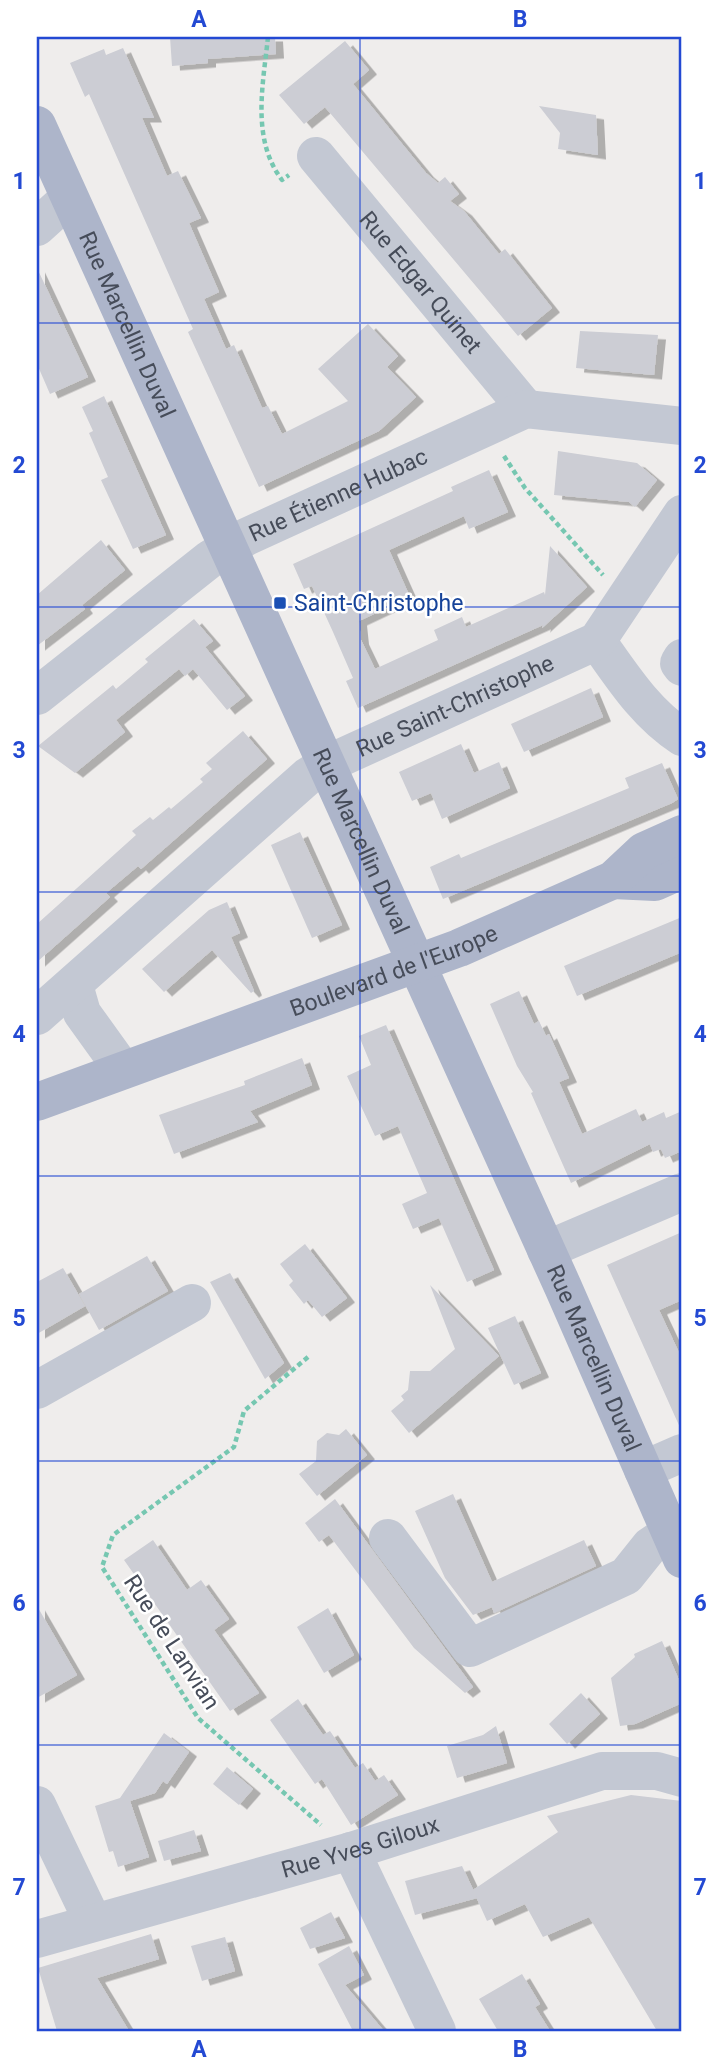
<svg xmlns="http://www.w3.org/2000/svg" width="719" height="2068" font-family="Roboto,sans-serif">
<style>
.building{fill:#cccdd4;filter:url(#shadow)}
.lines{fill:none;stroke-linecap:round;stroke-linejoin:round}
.path{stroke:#76c7b1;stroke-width:4.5;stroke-dasharray:5 3.5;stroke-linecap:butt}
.minor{stroke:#c3c8d3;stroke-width:38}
.major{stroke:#adb5ca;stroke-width:38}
.grid{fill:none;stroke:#2349d3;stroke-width:2;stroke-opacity:0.55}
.transit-dot{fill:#1a4fb4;stroke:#fff;stroke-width:2.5}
.labels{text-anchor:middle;stroke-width:5;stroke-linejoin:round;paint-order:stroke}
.street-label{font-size:23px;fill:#464c59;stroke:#fff}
.transit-label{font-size:23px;fill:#164399;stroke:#fff;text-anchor:start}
.neatline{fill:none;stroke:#2349d3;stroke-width:2.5}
.grid-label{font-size:23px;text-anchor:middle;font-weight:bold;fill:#2349d3}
</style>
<defs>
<filter id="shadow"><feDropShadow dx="8" dy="4.5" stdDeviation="0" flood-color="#0004"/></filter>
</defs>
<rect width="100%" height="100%" fill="#efedec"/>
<g class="building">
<polygon points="170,37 275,37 276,54 208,59 208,63 172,66"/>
<polygon points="345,41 369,70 353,84 426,173 438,183 445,177 459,194 450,201 464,211 499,254 505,249 552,308 518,336 325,107 304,124 279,95"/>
<polygon points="123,48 154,118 142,118 167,176 178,171 201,218 189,223 219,292 204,299 226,349 234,345 262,408 268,406 282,434 348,401 318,369 368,324 398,356 387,367 416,397 379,431 259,487 188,332 193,329 89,94 85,97 70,63 104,49 106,55"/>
<polygon points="539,106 596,115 598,155 558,149 560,133"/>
<polygon points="37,268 88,377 50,394 37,364"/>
<polygon points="580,331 658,335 654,375 576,368"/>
<polygon points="104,396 166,535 133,549 101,480 108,477 89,433 93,431 82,407"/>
<polygon points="558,451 637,463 657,480 635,507 629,502 554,495"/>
<polygon points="489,470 508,512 469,529 464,516 389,550 410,597 359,621 361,640 375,669 438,640 434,630 462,617 466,627 544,592 545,595 550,546 587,587 542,628 543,625 358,708 346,681 353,678 333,632 312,586 304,589 293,564 453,491 451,487"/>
<polygon points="101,540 125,570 82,605 85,609 37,646 37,595"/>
<polygon points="194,619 213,641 205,647 245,696 227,710 193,669 185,676 179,669 116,720 125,732 75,773 38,746 113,685 116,689 148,662 145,659"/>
<polygon points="591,688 603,717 524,752 511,724"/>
<polygon points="243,731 267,759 141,869 138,866 106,893 110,897 37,962 37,924 136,835 132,831 150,817 153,820 169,807 171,809 203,782 200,779 212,769 206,763"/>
<polygon points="461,744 474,773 499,762 510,788 442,819 431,793 412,801 399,772"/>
<polygon points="662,763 678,799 672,803 443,899 430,867 459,854 461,858 629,788 625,778"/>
<polygon points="300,832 342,925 312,938 271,845"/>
<polygon points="227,902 240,933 231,937 254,991 251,993 212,950 164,992 142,969 209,910"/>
<polygon points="682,917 682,952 577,996 564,966"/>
<polygon points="519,991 534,1024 539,1021 546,1036 549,1034 569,1078 559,1082 582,1134 636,1109 642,1122 664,1112 666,1118 682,1111 682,1151 665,1158 661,1149 653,1152 650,1144 571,1183 531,1093 533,1092 517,1066 490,1004"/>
<polygon points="386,1025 494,1270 467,1282 439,1218 413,1229 402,1204 427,1193 398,1126 375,1136 347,1076 371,1065 359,1036"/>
<polygon points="302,1058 312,1085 250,1111 258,1122 174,1154 159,1115 245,1085 244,1081"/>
<polygon points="682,1232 682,1300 659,1310 682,1359 682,1432 607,1265"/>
<polygon points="305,1244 347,1298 322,1317 308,1300 304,1304 289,1285 293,1281 280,1264"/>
<polygon points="147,1256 168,1291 99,1330 79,1294"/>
<polygon points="63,1268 85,1306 37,1334 37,1282"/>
<polygon points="230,1273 284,1363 265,1379 210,1282"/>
<polygon points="430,1285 499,1356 409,1433 391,1411 404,1400 401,1396 408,1390 410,1371 430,1371 455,1349"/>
<polygon points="515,1316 541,1373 514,1385 488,1328"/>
<polygon points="346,1429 367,1455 317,1496 299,1474 316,1461 317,1441 327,1433 339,1435"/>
<polygon points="453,1494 492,1582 584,1540 596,1566 494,1613 492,1607 473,1615 445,1578 415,1511"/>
<polygon points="335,1499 473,1687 465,1693 414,1648 329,1535 319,1542 305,1523"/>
<polygon points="153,1540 187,1590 201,1580 229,1619 214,1630 259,1693 230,1711 124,1560"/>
<polygon points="37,1606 77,1675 37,1698"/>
<polygon points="328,1608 354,1655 324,1673 297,1627"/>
<polygon points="662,1641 682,1687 682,1703 635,1724 620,1726 611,1678 635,1657 634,1654"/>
<polygon points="581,1693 600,1714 567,1744 549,1724"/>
<polygon points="298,1699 323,1735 330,1731 355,1768 363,1763 375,1781 384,1775 398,1795 351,1825 322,1779 315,1784 270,1720"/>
<polygon points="496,1726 507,1763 457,1778 447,1746 483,1735"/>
<polygon points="164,1733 189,1752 167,1784 163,1781 155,1793 130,1801 149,1857 118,1867 113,1851 109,1852 95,1806 120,1798"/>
<polygon points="227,1767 253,1789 239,1805 213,1784"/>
<polygon points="631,1795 682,1801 682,2031 657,2031 589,1917 543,1937 525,1904 487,1921 473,1890 558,1832 547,1816"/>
<polygon points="194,1830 201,1851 164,1861 158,1841"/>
<polygon points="462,1866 477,1898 415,1915 405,1881"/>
<polygon points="331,1912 345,1938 310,1949 300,1928"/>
<polygon points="151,1934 159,1959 97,1978 129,2031 57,2031 38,1968"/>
<polygon points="225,1937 235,1971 202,1981 191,1946"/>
<polygon points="349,1946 364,1975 345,1985 384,2031 353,2031 318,1964"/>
<polygon points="522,1974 540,2004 535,2007 550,2031 498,2031 479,1999"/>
</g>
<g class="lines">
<g class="path">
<path d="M268,37C263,85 251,139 282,180L289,175"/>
<polyline points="504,456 525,488 603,575"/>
<polyline points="308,1357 244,1411 234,1447 113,1535 102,1567 198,1718 321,1825"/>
</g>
<g class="minor">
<path id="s1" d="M316,156L526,409"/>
<polyline points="37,227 69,198"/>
<path d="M597,641C622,676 645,713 682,737"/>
<polyline points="682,658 679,663 682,667"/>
<path id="s2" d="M37,696L210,559L246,537L526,409L682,426"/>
<polyline points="74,985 82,1013 123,1070"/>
<path id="s3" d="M37,1016L308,776L327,764L597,641L682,514"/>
<polyline points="546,1250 682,1192"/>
<polyline points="37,1390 192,1303"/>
<polyline points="643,1470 682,1453"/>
<polyline points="388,1538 470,1648 626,1576 650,1546 671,1532"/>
<polyline points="37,1805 93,1922"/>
<polyline points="351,1851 437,2031"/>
<path id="s4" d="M37,1939L351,1851L602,1771H657L682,1778"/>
</g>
<g class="major">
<path id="s5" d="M37,125L563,1287L682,1559"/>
<polyline points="613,880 655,882 682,870"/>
<path id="s6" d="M37,1102L459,948L613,880L644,851L682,834"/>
</g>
</g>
<path class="grid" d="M360,37V2031M37,323H682M37,607H682M37,892H682M37,1176H682M37,1461H682M37,1745H682"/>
<rect class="transit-dot" x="273" y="596" width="14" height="14" rx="3.5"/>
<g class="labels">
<g class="street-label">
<text dy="8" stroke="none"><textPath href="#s1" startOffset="164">Rue Edgar Quinet</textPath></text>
<text dy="8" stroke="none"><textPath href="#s5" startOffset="219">Rue Marcellin Duval</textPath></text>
<text dy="8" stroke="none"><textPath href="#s2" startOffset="364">Rue Étienne Hubac</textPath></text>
<text dy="8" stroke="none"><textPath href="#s3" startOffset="525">Rue Saint-Christophe</textPath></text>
<text dy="8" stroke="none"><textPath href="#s5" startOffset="786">Rue Marcellin Duval</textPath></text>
<text dy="8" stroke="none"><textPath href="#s6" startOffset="380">Boulevard de l'Europe</textPath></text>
<text dy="8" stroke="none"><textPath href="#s5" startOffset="1353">Rue Marcellin Duval</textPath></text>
<text transform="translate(172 1642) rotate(57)" y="8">Rue de Lanvian</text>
<text dy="8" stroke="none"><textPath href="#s4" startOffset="336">Rue Yves Giloux</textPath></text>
</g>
<g class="transit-label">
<text x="294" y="611">Saint-Christophe</text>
</g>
</g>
<rect width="719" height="2068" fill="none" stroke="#ffffff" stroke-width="77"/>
<rect x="38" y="38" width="642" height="1992" class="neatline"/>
<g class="grid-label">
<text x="199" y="27">A</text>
<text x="520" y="27">B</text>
<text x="19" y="189">1</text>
<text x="700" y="189">1</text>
<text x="19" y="473">2</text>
<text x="700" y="473">2</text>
<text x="19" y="758">3</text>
<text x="700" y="758">3</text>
<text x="19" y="1042">4</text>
<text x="700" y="1042">4</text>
<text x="19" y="1326">5</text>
<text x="700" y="1326">5</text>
<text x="19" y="1611">6</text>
<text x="700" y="1611">6</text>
<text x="19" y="1895">7</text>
<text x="700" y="1895">7</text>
<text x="199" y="2057">A</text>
<text x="520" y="2057">B</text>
</g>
</svg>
